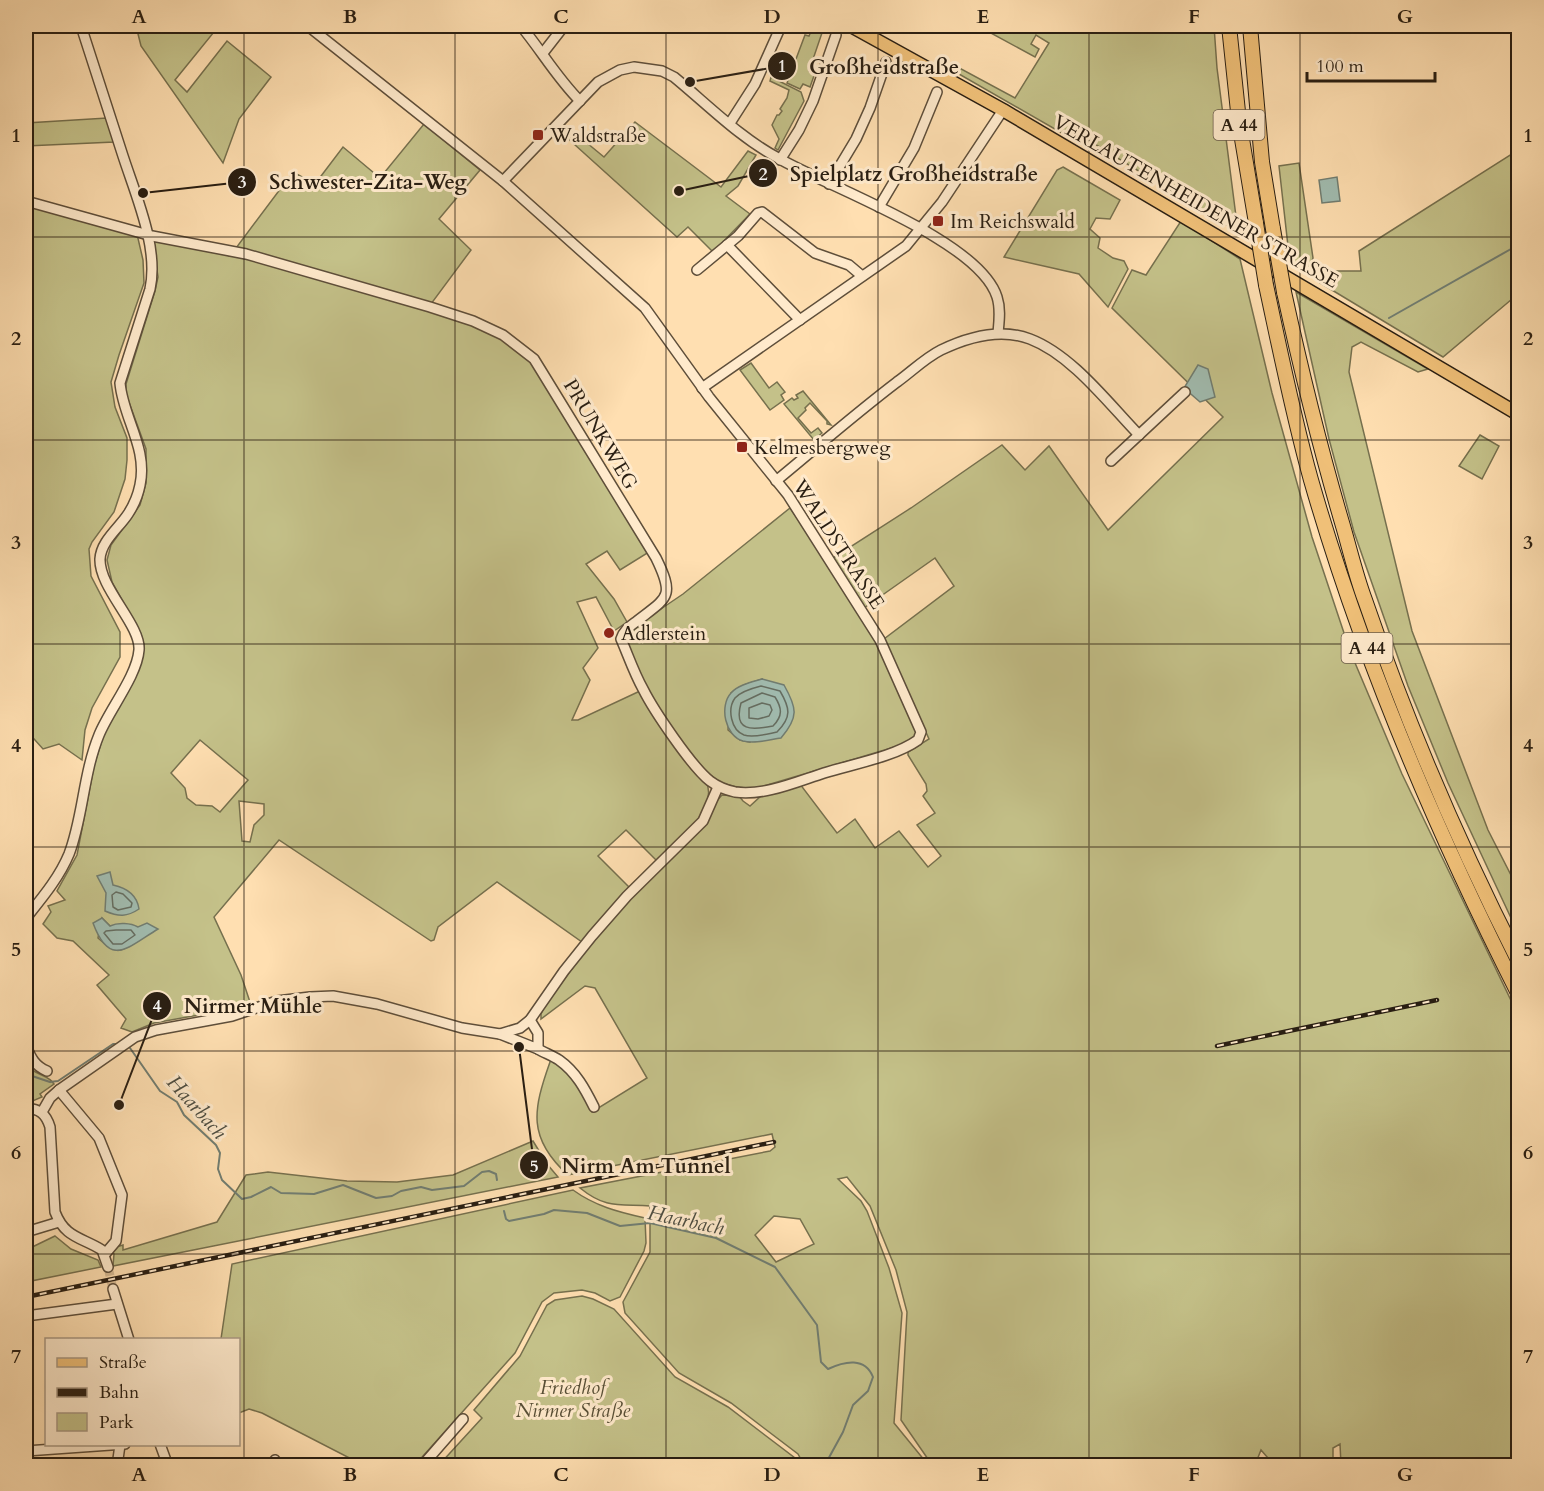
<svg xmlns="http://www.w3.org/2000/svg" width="1544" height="1491" font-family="Cardo,serif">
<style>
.green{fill:#c4c189;stroke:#76704e;stroke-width:1.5;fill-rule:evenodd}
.water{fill:#a1bcb0;stroke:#717d71;stroke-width:1.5}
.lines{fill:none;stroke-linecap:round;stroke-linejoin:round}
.shore{stroke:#656d61;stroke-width:1.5}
.stream{stroke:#717d71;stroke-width:2}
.minor-tunnel{stroke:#d4b891;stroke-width:9;stroke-dasharray:9 4.5;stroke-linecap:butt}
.minor-casing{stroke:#5e4e3a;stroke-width:12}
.major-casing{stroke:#291e12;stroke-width:15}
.highway-casing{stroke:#291e12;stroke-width:16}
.minor{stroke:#ffeacc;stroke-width:9}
.major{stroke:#f0c078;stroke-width:12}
.highway{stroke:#f0c078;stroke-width:14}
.rail-casing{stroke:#291e12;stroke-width:4.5}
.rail{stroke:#ffeacc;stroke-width:2;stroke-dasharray:7;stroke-linecap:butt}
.highway-bridge-casing{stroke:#291e12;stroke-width:16;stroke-linecap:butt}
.highway-bridge{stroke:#f0c078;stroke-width:14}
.grid{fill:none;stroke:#291e12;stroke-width:1.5;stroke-opacity:0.55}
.poi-dot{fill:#8f2418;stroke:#ffeacc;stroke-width:2}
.labels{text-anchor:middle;stroke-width:6;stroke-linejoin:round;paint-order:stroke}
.shield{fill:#ffeacc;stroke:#695b4a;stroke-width:1.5}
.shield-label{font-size:18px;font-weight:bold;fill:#291e12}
.poi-label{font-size:20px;fill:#291e12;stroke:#ffeacc;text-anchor:start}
.street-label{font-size:20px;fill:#291e12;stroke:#ffeacc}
.park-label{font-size:20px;font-style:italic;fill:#584f36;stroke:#ffeacc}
.water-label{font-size:21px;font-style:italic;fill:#4d4d41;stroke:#ffeacc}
.leader{fill:none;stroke:#291e12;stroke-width:2}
.callout-dot{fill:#291e12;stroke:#ffeacc;stroke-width:2}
.mark-label{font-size:18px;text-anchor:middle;font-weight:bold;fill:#fff}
.callout-label{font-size:21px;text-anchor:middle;font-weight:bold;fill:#291e12;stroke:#ffeacc;stroke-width:6;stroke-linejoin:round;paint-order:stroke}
.neatline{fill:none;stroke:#291e12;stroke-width:2}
.grid-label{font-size:20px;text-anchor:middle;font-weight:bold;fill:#291e12}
</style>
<rect width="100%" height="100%" fill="#ffdfb1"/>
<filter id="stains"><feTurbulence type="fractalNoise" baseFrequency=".00333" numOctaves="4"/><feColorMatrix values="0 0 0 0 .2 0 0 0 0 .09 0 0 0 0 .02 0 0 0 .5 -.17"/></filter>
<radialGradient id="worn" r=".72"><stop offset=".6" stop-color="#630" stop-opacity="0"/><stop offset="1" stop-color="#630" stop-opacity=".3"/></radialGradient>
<g class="green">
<polygon points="136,26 206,26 214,32 175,80 187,92 227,41 271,77 239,119 223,163 141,46"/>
<polygon points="813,26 824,27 809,71 815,73 810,87 803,84 800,89 787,83 805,35 809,36"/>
<polygon points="978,26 1214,26 1217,68 1238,232 1072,130 1067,136 952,70 952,64 1015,98 1049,43 1036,35 1031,44 1039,49 1035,57"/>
<polygon points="771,77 801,92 804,101 778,150 775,148 779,139 772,125 777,115 779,115 782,111 780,109 787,98 789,90 770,81"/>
<polygon points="107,118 114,142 26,146 26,123"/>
<polygon points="635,122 721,187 748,151 756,155 738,186 726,196 750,214 713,252 688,227 677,237 564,135 570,129 604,157"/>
<polygon points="424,124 480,170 439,219 471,250 431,304 236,248 293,172 315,184 343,147 380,178"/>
<polygon points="1518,150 1518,294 1443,357 1317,281 1326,271 1361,271 1359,251"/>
<polygon points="1299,163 1313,258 1309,270 1303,271 1290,264 1279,166"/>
<polygon points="1063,167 1120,200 1110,219 1096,218 1090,229 1100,238 1098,248 1113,258 1124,261 1128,269 1108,307 1079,274 1004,257 1057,170"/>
<polygon points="26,204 137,234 143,260 144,283 119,355 111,382 115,407 127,438 127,460 125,479 114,512 92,542 89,549 91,576 120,632 120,657 92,708 85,730 82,760 59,744 43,749 26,730"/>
<path d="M1181,221L1240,259L1272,393L1312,537L1350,651L1402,774L1518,1015V1465H1341L1340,1444L1333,1448V1465H1274L1261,1450L1255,1465H927L930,1462L901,1420L907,1312L896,1270L870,1206L847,1177L838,1179L861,1201L867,1211L889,1268L902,1313L894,1423L925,1461L920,1466L804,1465L798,1454L731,1403L679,1373L625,1313L623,1302L650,1252V1206C619,1204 606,1209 580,1188L770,1151L775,1147L772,1134L568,1175C527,1138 533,1110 550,1062L553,1059L578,1082L592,1112L647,1078L595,988L585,986L541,1019V1014L545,1005L594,939L722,795L739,796L743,801L750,806L761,796L800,784L837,833L855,819L875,848L899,831L928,867L941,856L917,825L935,813L923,796L927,791L926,784L908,755V752L929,739L884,639L954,586L935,558L864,608L833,558L911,508L1002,445L1025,470L1049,446L1108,530L1223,417L1112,308L1132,270L1146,275ZM774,1216L800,1219L814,1244L776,1262L755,1235Z"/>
<path d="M155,241L221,251L229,256L245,257L388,298L472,324L502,337L522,352L539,372L649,552L620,570L607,551L586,564L614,599L627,622L614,631L596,597L577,602L598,648L583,668L590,680L572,720H578L640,691L706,782C720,808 674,846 658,862L626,830L598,856L629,887L582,942L497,882L438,927L434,940L431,941L279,840L214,917L241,975L250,1002L232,1009L154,1023L132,1032L121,1028L126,1019L97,985L109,975L73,941L57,938L43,924L51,912L48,906L65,900L57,891L77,855L94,766L103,737L114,711L139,669L144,646L141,634L112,582L107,560L111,545L140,505L146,483V449L126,394V384L155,291L158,277L153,243ZM200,740L248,780L220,812L212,806L196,805L187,798L185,788L171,773ZM239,801L264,804V815L254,825L250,842L242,841ZM102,918L110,926L138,927V941C119,954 115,954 98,938Z"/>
<polygon points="1296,292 1428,369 1418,372 1361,342 1352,347 1349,372 1412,631 1488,830 1518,889 1518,933 1448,783 1408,686 1354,532 1329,439"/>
<polygon points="751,363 769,388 777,382 785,392 781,395 784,400 770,410 740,370"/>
<polygon points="803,391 831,425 827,424 827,421 810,403 805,408 806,410 798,418 811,433 818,428 822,433 814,440 784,404 792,398 794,400 798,398 796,395"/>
<polygon points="1480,435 1499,446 1482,479 1459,466"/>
<path d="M790,508L832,568L877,642L917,733L916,738L908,743L754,789C743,788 732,787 722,783C699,772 657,709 645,686C637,671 632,654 625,639L627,632L683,594ZM762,679L750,742L740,740L728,730L731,693L744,685Z"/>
<path d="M26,1064C33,1075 48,1074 54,1084L40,1094L42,1097L28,1103L26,1102Z"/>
<polygon points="533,1141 547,1164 558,1177 113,1266 114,1254 112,1251 116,1247 123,1245 123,1250 217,1222 246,1175 268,1172 347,1181 397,1182 453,1175"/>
<path d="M573,1190C595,1206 618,1212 645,1218L646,1243L644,1251L620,1297L610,1301L595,1293L582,1290L554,1293L542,1302L515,1353L415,1465H363L262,1413L249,1409L239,1413L238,1340L221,1339L232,1264Z"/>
<polygon points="55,1236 71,1249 98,1260 101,1267 26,1282 26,1250"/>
<polygon points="582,1296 593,1299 614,1309 675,1377 728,1407 795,1458 798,1465 439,1465 482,1418 474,1410 520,1356 547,1305 555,1300"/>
</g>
<g class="water">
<polygon points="1337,177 1340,201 1322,203 1319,180"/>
<polygon points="1198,365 1208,369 1215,397 1200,402 1184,388"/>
<path d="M762,679L784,685C797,708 799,717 781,738C768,740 755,744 743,741C725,736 719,706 731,693C738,685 752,682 762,679Z"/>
<path d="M110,872L113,885C127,888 137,895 139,909C127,917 119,917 105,911L106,893L97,876Z"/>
<path d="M102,918L110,926C118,922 131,923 138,927L147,923L158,929C128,947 110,969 93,923Z"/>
</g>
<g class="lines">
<g class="shore">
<path d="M761,686L780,691C790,708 792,717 777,732C767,734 754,738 744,735C731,730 727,709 735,698C741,691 753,688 761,686Z"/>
<path d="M762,693L775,697C782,708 783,716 773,726C752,730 733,732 741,703Z"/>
<polygon points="762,703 770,705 772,710 769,716 758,719 749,718 749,708"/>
<polygon points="116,892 123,894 132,903 131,907 118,910 113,907 112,895"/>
<polygon points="116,930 131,930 135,935 122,944 113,944 104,933 106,931"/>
</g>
<g class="stream">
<polyline points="1389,318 1518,245"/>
<polyline points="130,1048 160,1091 177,1102 184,1115 216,1145 220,1153 218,1169 222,1180 242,1199 251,1197 271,1187 281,1193 314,1194 343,1185 376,1198 392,1196 401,1191 421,1187 432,1190 464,1186 482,1172 489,1171 496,1174 497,1180"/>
<polyline points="26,1074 50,1082 58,1081 113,1044 117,1044"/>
<path d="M504,1211L506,1219L509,1221L544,1214L554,1210L587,1213L620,1226L650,1223L716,1238L775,1267L817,1325L821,1362L828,1369C845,1361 865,1357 873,1377L868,1391L853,1405L843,1432L826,1463L827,1466"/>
</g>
<polyline class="minor-tunnel" points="108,1267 113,1289"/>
<defs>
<g id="minor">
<path d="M521,26C541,50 557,78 580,101"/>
<polyline points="543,53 564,26"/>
<polyline points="730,123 755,84 781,26"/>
<polyline points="780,160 799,130 813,101 836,35"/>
<path d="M503,181L598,82L620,70L634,67L662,71L674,77C708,105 739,137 778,158C830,188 979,240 997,297C1001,309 999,322 998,333"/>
<polyline points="829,184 856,139 870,108 886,62"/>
<path d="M26,201L152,236L246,254L430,307L473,321L503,335L534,359L542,372L656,558C675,597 668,597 637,621C629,627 624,630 621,639C628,655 634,673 643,689C654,711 692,767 710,781C718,787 726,790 735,792C765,796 796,782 824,773C853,764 894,757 918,740L921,732L880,640L788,495L709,397L645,308L503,181L308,26"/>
<polyline points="879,207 914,148 937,92"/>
<polyline points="727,245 800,320"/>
<polyline points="697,270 738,236 758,213 762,212 815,253 849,265 862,276"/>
<polyline points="702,388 906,246 942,202 1003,110"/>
<polyline points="1111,461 1185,392"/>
<path d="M776,481C816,448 855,414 897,382C911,372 925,358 941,350C968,337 1001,328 1030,339C1072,355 1108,403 1139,435"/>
<path d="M26,918C42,898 59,878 69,854C83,818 83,774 99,735C109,710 137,676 139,650C141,625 99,588 100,559C101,541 119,528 128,514C134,505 138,495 140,485C148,448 123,418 120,383L150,289C159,248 136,196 123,156C109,113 95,69 81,26"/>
<polyline points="500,1034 520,1028 530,1020 564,971 592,936 627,896 703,821 718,787"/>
<path d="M26,1046C31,1058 35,1066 47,1071"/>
<path d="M538,1049C545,1053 553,1056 559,1060C576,1072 585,1089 594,1107"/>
<polyline points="59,1090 99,1138 122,1195 116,1241 105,1254"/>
<path d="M26,1108C40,1109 46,1114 50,1127L55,1212C65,1238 81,1237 102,1250L108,1267"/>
<polyline points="42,1112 50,1098 59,1090 135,1037 156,1030 232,1016 277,1001 310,997 333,996 377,1004 462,1028 500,1034 538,1049 538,1033 530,1020"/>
<polyline points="26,1232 59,1222"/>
<polyline points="113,1289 129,1340"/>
<polyline points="26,1316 117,1304"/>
<polyline points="160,1444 168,1466"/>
<polyline points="26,1451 125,1444"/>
<polyline points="275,1460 279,1466"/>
<polyline points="117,1466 120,1445"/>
<polyline points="422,1466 463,1419"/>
</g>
<polyline id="major" points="851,26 1003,110 1518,414"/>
<g id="highway">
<polyline points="1229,26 1239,121 1256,223"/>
<polyline points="1250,26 1262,162 1273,229"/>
<path d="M1266,285C1280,350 1293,416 1311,480C1362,658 1435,829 1518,993"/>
<path d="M1284,292C1301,370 1320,448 1343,526C1350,550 1356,576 1365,600C1407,723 1459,844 1518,960"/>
</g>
</defs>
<use href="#minor" class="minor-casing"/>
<use href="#major" class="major-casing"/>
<use href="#highway" class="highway-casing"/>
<use href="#minor" class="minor"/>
<use href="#major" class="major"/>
<use href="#highway" class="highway"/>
<defs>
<g id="rail">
<polyline points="1217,1046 1437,1000"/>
<polyline points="26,1297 774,1142"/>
</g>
</defs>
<use href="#rail" class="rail-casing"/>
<use href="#rail" class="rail"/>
<defs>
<g id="highway-bridge">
<polyline points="1256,223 1266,285"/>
<polyline points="1273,229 1284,292"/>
</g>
</defs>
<use href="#highway-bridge" class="highway-bridge-casing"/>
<use href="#highway-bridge" class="highway-bridge"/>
</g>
<path class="grid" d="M244,26V1466M455,26V1466M666,26V1466M878,26V1466M1089,26V1466M1300,26V1466M26,237H1518M26,440H1518M26,644H1518M26,847H1518M26,1051H1518M26,1254H1518"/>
<g class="poi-dot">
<rect x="532" y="129" width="12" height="12" rx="3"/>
<rect x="932" y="215" width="12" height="12" rx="3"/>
<rect x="736" y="441" width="12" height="12" rx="3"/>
<circle cx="609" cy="633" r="6"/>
</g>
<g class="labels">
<g class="shield">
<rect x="1213.5" y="110" width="51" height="30" rx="4.5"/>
<rect x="1341.5" y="633" width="51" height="30" rx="4.5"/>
</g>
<g class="shield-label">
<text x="1239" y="131">A 44</text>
<text x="1367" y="654">A 44</text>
</g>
<g class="poi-label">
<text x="550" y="142">Waldstraße</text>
<text x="950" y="228">Im Reichswald</text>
<text x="754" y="454">Kelmesbergweg</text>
<text x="621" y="640">Adlerstein</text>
</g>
<g class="street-label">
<text transform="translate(1196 201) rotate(30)" y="7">VERLAUTENHEIDENER STRASSE</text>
<text transform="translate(601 434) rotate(59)" y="7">PRUNKWEG</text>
<text transform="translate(839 544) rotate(57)" y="7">WALDSTRASSE</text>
</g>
<g class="park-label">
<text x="573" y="1394">Friedhof<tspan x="573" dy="23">Nirmer Straße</tspan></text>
</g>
<g class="water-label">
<text transform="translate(197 1107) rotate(48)" y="7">Haarbach</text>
<text transform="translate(686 1220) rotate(12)" y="7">Haarbach</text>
</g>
</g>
<path class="leader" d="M690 82L782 66M679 191L763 173M143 193L242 182M119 1105L157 1006M519 1047L534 1165"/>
<g class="callout-dot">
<circle cx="690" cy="82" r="6"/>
<circle cx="679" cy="191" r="6"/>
<circle cx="143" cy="193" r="6"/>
<circle cx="119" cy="1105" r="6"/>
<circle cx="519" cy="1047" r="6"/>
<circle cx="782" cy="66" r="15"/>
<circle cx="763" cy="173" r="15"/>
<circle cx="242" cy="182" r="15"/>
<circle cx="157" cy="1006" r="15"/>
<circle cx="534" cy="1165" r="15"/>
</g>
<g class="mark-label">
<text x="782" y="72">1</text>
<text x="763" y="180">2</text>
<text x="242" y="188">3</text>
<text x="157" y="1012">4</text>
<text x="534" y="1172">5</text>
</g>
<g class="callout-label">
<text x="884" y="74">Großheidstraße</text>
<text x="914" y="181">Spielplatz Großheidstraße</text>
<text x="368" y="189">Schwester-Zita-Weg</text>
<text x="253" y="1013">Nirmer Mühle</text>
<text x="646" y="1173">Nirm Am Tunnel</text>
</g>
<rect width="1544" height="1491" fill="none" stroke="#ffdfb1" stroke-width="66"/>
<rect x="45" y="1338" width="195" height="108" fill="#ffeacc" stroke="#a99882" stroke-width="1.5"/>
<rect x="57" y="1358" width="30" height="9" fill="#f0c078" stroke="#a99882" stroke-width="1.5"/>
<text x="99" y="1368" font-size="18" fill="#291e12">Straße</text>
<rect x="57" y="1388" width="30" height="9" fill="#291e12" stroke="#a99882" stroke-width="1.5"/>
<text x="99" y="1398" font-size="18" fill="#291e12">Bahn</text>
<rect x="57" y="1413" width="30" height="18" fill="#c4c189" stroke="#a99882" stroke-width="1.5"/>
<text x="99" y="1428" font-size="18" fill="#291e12">Park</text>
<path d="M1307 72v9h128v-9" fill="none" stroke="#291e12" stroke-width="3"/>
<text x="1316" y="72" font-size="18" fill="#291e12" stroke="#ffeacc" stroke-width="4.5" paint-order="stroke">100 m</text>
<rect x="33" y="33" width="1478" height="1425" class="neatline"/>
<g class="grid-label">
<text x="139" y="23">A</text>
<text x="350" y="23">B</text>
<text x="561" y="23">C</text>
<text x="772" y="23">D</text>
<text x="983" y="23">E</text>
<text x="1194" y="23">F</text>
<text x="1405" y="23">G</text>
<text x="16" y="142">1</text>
<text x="1528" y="142">1</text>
<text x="16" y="345">2</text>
<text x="1528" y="345">2</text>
<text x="16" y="549">3</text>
<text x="1528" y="549">3</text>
<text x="16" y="752">4</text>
<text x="1528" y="752">4</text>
<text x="16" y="956">5</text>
<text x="1528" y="956">5</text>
<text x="16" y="1159">6</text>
<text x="1528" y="1159">6</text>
<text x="16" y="1363">7</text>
<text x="1528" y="1363">7</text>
<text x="139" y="1481">A</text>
<text x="350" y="1481">B</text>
<text x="561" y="1481">C</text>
<text x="772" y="1481">D</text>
<text x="983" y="1481">E</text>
<text x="1194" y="1481">F</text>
<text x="1405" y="1481">G</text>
</g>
<rect width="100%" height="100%" filter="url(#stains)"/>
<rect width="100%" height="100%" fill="url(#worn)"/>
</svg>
